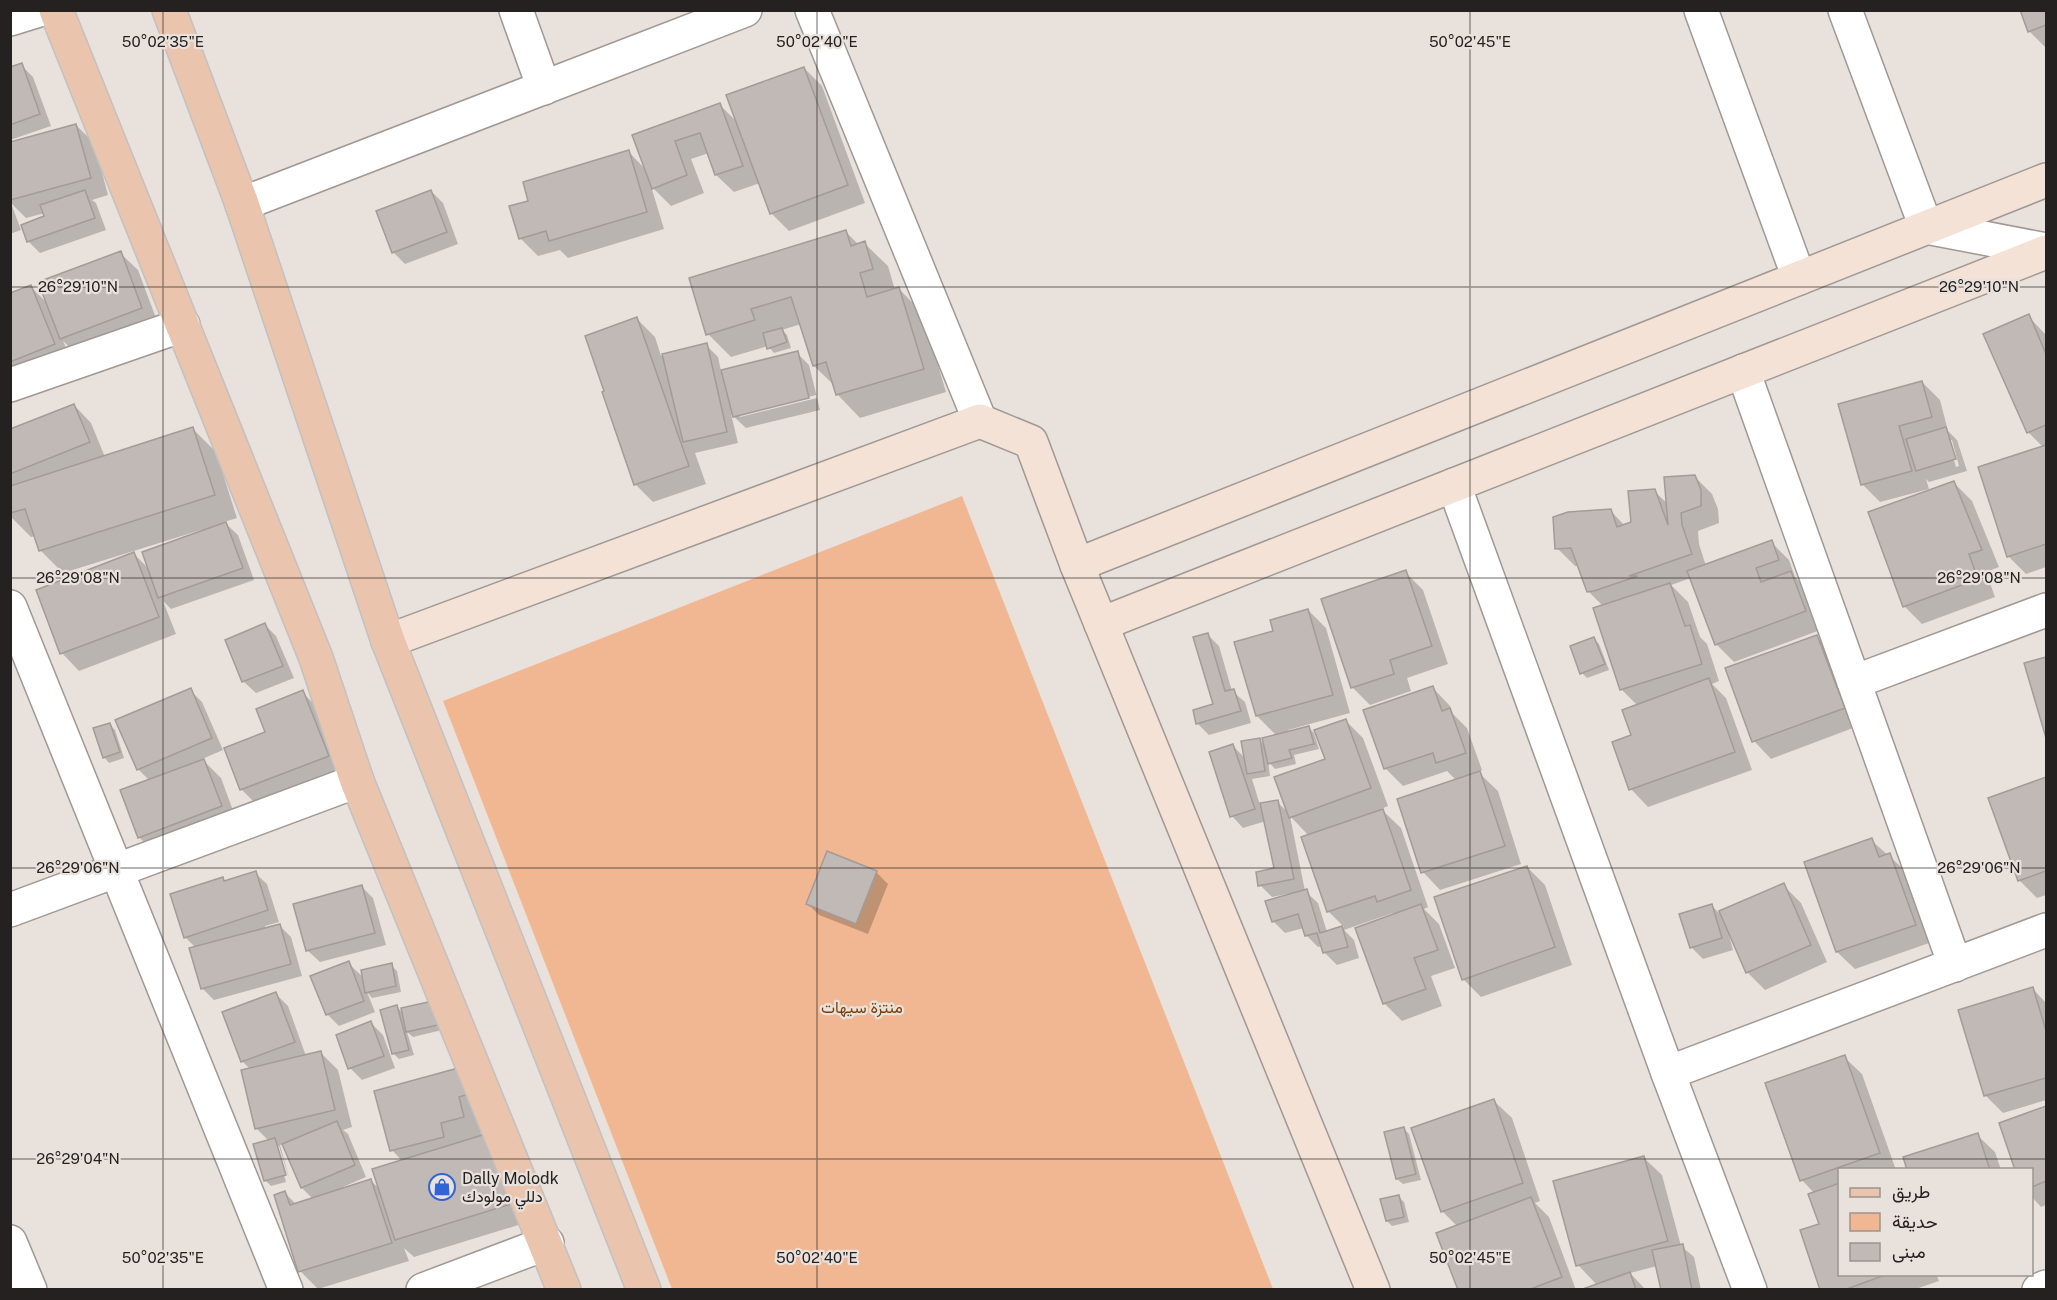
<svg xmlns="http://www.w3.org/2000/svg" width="2057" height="1300" font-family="'Public Sans',Vazirmatn,sans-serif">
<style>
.green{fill:#f1b792}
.shadow{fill:#0003;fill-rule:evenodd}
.building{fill:#c1b9b5;stroke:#a39b97;stroke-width:1.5}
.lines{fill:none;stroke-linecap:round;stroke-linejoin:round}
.street-casing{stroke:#a09894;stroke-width:36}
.secondary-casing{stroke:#a09894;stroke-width:36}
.primary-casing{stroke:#c2c1c1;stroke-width:36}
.street{stroke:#fff;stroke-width:33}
.secondary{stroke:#f4e2d6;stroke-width:33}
.primary{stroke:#eac4ac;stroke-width:33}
.ticks{fill:none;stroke:#242120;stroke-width:1.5;stroke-opacity:0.45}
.labels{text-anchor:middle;stroke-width:4.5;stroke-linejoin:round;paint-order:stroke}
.park-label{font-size:16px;fill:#7a3c06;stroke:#e9e1dc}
.poi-label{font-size:16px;fill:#242120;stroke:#e9e1dc;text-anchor:start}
.ticks-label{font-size:15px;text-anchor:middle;fill:#242120;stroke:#e9e1dc;stroke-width:4.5;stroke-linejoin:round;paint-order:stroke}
</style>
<rect width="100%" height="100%" fill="#e9e1dc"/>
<polygon class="green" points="962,496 1273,1289 672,1289 443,701"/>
<g class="shadow">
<polygon points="2021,10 2046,10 2046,48 2029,31"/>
<polygon points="21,65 33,77 51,126 10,140 10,69"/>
<polygon points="804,68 822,86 865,203 789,231 771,213 760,183 734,192 716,175 709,153 691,159 704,193 671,206 651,186 664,229 568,258 560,250 538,256 521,239 511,207 530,202 629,152 646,170 634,136 720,105 738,123"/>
<polygon points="76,125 94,143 108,195 92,200 96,203 106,230 40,253 29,242 23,226 46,217 45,213 26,218 11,203 21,230 10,234 10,143"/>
<polygon points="431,191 443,203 458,244 405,264 393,252"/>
<polygon points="846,232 859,245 864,243 888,266 895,290 899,289 922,312 946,392 860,418 837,394 835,386 814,366 801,324 782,330 787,335 791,348 774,353 768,346 731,357 708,334"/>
<polygon points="120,253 138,270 159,326 79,356 63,341 72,362 10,388 10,295 31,287 47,303"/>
<polygon points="2028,316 2046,335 2046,567 2026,574 2008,556 2044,448 2028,432"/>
<path d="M637,319L655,337L661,356L706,345L718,357L721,371L797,353L809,365L820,410L746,428L731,414L738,443L695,453L706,484L653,502L635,484ZM816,395L817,398L740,417V414Z"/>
<path d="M1922,382L1940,400L1948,431L1957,440L1967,471L1929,482L1926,479L1929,489L1880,502L1862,484ZM1948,440H1952L1959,466L1956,467Z"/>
<polygon points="74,405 91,423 105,457 193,429 216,452 237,518 224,522 238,535 254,580 171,609 163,601 176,634 79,671 62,653 134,554 150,570 202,532 201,530 63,573 40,550 35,536 31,537 10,516 10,427 13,430"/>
<polygon points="1694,476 1712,494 1718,509 1719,523 1698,531 1699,544 1706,566 1771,542 1789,560 1795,577 1809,591 1823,629 1734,662 1716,644 1691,578 1671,585 1688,602 1700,637 1707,644 1719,681 1712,684 1726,698 1752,770 1648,807 1631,789 1633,736 1638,706 1622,690 1595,609 1603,606 1588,591 1579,566 1575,566 1557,548 1610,510 1625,526 1632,523 1654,491 1668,504"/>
<polygon points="1954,483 1972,501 1999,567 1986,572 1995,597 1922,624 1904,606"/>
<polygon points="1405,572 1423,590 1448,664 1407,678 1411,691 1370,705 1352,687"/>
<path d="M1308,610L1326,628L1350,713L1288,730L1289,733L1309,728L1314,733L1319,749L1294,755L1296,764L1275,769L1268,761L1270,776L1252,779L1260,805L1277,802L1290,814L1327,760L1345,720L1363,738L1388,806L1381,809L1401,828L1428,907L1424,909L1439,924L1455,968L1431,976L1442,1006L1402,1021L1384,1003L1393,913L1344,930L1354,940L1359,958L1337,965L1325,953L1323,946L1318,947L1306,935L1304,928L1285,933L1273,921L1288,896L1287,894L1272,897L1260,885L1276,869L1266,821L1243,828L1232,816L1233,746L1246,759L1259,740L1265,745L1277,736L1257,716L1236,643L1275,632ZM1290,816L1309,836L1328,911L1344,927L1327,932L1318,903L1305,891Z"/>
<polygon points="265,625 276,636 294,678 256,693 244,682 227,640"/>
<polygon points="1207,634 1219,646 1232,691 1245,702 1251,723 1209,735 1198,724 1215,705"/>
<polygon points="1817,637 1835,654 1861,725 1771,759 1754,741"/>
<polygon points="1594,639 1599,644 1609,670 1587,678 1582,673"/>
<polygon points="2046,658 2046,732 2026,664"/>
<polygon points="1433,688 1450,706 1453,714 1467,728 1482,770 1478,772 1498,791 1521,864 1440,890 1423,872 1457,781 1447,771 1403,786 1385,768"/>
<polygon points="190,690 202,702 223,750 202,759 221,778 238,824 157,855 139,837 150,781 138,769"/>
<polygon points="302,692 320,710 345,774 259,807 241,789 267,732"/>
<polygon points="109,724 115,730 124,758 109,763 104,757"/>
<polygon points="2046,779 2046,895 2037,898 2019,880 1990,799"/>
<polygon points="1871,840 1908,873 1932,942 1855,969 1837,952 1806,863"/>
<polygon points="1527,867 1545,885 1572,965 1481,997 1463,979"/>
<polygon points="876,872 888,884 868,934 819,915 807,903"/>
<polygon points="255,873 267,884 279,922 265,926 266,929 279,925 291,937 302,976 214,1000 202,988 196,948 185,937 222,879 225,882"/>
<polygon points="1783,885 1801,903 1827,962 1765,990 1747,972 1731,935 1729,935 1733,950 1703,959 1691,947 1711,905 1719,913"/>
<polygon points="362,887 373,898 386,945 320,962 308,951 295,905"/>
<polygon points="348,963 364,978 391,965 397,971 401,992 372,998 367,992 375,1012 339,1026 327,1014"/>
<polygon points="2033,989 2046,1003 2046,1100 2003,1113 1985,1095"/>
<polygon points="276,994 288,1006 306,1056 320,1052 338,1070 352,1127 343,1130 348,1134 366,1177 343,1187 344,1189 371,1181 381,1190 402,1161 392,1150 462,1069 482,1137 528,1222 414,1257 404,1248 409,1261 318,1289 300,1271 285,1193 296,1204 313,1199 302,1188 284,1144 280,1145 290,1181 279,1146 276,1146 286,1182 271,1186 265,1180 269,1141 256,1128 250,1069 242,1061"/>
<polygon points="432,1003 442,1030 413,1037 407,1032 414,1055 399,1059 393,1053 397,1007 403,1013"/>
<polygon points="371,1023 383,1035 395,1068 362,1080 350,1068"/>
<polygon points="1844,1057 1862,1074 1896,1170 1840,1170 1840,1274 1936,1274 1939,1281 1913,1290 1822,1290 1821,1225 1814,1193 1802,1180"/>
<polygon points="1494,1101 1512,1118 1540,1201 1535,1203 1549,1217 1576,1290 1459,1290 1458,1227 1442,1211"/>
<polygon points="2046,1107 2046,1205 2041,1207 2032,1197 2032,1170 2000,1124"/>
<polygon points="1404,1129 1409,1134 1421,1180 1403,1184 1397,1179 1386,1133"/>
<polygon points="1977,1135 1995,1152 2001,1170 1909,1170"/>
<polygon points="1644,1158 1662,1175 1681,1246 1694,1257 1701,1290 1662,1290 1657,1266 1630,1273 1646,1290 1584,1290 1597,1285 1578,1265"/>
<polygon points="1398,1196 1404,1202 1409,1222 1392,1226 1387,1221"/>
</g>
<g class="building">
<polygon points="2020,10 2046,10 2046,25 2028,32"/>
<polygon points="22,63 40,114 10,125 10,67"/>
<polygon points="804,67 848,185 770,214 726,95"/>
<polygon points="720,103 743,166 715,175 700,133 675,141 687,175 652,189 632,135"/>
<polygon points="76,124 91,178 10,200 10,142"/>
<polygon points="629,150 647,212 549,241 546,231 519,239 509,206 528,201 523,182"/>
<polygon points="85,190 95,218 27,242 21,225 44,216 40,205"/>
<polygon points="431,190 447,232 392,253 376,211"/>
<polygon points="846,230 851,246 865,241 873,269 860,273 867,297 899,287 924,369 836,395 826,362 813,366 791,297 751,309 755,320 706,335 689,278"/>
<polygon points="121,251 142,308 60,339 38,282"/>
<polygon points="31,285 55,344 10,362 10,293"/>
<polygon points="2029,314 2046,354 2046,425 2027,433 1983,334"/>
<polygon points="637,317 689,466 634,485 602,392 604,391 585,336"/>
<polygon points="782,328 787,342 767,349 763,333"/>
<polygon points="707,343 727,432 683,442 662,354"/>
<polygon points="798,351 809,398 733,417 721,370"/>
<polygon points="1922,381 1932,417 1899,426 1912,471 1861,485 1838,404"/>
<polygon points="74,404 90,442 10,474 10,429"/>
<polygon points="193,427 215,495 39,551 25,509 10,513 10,486"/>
<polygon points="1946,427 1956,459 1916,471 1906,439"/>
<polygon points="2046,445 2046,544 2007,557 1978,467"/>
<polygon points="1695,475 1701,490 1701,506 1681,513 1682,525 1692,554 1629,576 1638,576 1594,591 1587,592 1571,548 1555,549 1553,517 1568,512 1611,509 1617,527 1631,522 1628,491 1655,489 1668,525 1664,477"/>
<polygon points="1954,481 1982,550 1969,554 1978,579 1903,607 1868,512"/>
<polygon points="226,522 243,568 158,598 142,552"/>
<polygon points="1772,540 1779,560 1756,568 1761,582 1791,571 1806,611 1715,645 1687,571"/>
<polygon points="134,552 159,617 60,654 36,590"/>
<polygon points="1406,570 1432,646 1390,660 1394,674 1351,688 1321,599"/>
<polygon points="1670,583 1685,626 1690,625 1702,664 1620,690 1593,608"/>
<polygon points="1308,609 1333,695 1256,716 1234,642 1273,631 1270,620"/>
<polygon points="265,623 283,666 242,682 225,640"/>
<polygon points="1208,633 1225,691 1234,689 1241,711 1196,724 1193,710 1213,704 1193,637"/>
<polygon points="1817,635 1845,708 1752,742 1725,668"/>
<polygon points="1594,637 1605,664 1580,674 1570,646"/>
<polygon points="2046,657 2046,738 2024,663"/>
<polygon points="1709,678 1735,752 1629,790 1612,742 1631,735 1622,710"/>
<polygon points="1433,686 1442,711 1450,708 1466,753 1436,763 1433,753 1384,769 1363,710"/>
<polygon points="191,688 212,738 137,770 115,720"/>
<polygon points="303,690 329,756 240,790 224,748 265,732 256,709"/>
<polygon points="1346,719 1371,788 1289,818 1274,777 1325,759 1314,730"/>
<polygon points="110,723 120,752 103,758 93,728"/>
<polygon points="1309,726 1314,744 1289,750 1292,758 1268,764 1262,738"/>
<polygon points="1260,738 1265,771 1247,774 1241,741"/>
<polygon points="1233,744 1255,809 1230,817 1209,752"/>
<polygon points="204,759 222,806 138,838 120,790"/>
<polygon points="1480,771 1505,846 1421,873 1397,799"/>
<polygon points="2046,777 2046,871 2018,881 1988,798"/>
<polygon points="1278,800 1294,879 1258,886 1256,872 1274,868 1260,803"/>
<polygon points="1383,809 1411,890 1377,902 1375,896 1327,912 1301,837"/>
<polygon points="1872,838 1879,857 1890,853 1916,925 1836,952 1804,862"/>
<polygon points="827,851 877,871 856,924 806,904"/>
<polygon points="1527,866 1555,947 1462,980 1434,897"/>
<polygon points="256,871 268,910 184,938 170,894 223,877 224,881"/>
<polygon points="1784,883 1811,945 1746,973 1719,911"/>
<polygon points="362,885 375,933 306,951 293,904"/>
<polygon points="1307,889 1320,933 1342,926 1348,947 1323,953 1317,933 1305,936 1298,914 1272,922 1265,901"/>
<polygon points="1421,904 1438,950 1414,958 1426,989 1383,1004 1355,928"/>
<polygon points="1712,904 1722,938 1690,948 1679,914"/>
<polygon points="280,924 291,964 201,989 189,948"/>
<polygon points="349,961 364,1001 326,1015 310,976"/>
<polygon points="392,963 396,986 365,993 361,970"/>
<polygon points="2033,987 2046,1031 2046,1078 1984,1096 1958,1010"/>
<polygon points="276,992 295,1042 241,1062 222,1012"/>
<polygon points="433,1001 438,1025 406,1032 401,1008"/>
<polygon points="397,1005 409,1050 392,1054 380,1010"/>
<polygon points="371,1021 384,1056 348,1069 336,1035"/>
<polygon points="321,1051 335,1110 255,1129 241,1070"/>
<polygon points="1845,1055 1880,1153 1800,1181 1765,1083"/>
<polygon points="462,1067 469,1094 459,1097 464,1117 441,1123 444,1137 390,1151 374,1091"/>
<polygon points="1494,1099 1523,1183 1441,1212 1411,1128"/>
<polygon points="2046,1106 2046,1181 2032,1187 2032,1170 2015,1170 1999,1123"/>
<polygon points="337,1121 355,1165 301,1188 282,1144"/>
<polygon points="1404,1127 1416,1174 1396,1179 1384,1132"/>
<polygon points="489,1133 511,1204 395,1240 372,1169"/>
<polygon points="1978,1133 1990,1170 1907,1170 1903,1157"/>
<polygon points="275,1138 286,1175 264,1181 253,1144"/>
<polygon points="1644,1156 1668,1241 1576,1266 1553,1181"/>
<polygon points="371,1179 392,1243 298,1272 274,1195 285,1191 290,1205"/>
<polygon points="1840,1183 1840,1274 1888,1274 1844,1290 1820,1290 1800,1230 1819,1224 1808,1194"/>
<polygon points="1399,1195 1404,1217 1386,1221 1380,1199"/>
<polygon points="1531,1197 1562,1277 1528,1290 1458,1290 1436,1233"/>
<polygon points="1683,1244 1692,1290 1661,1290 1652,1250"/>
<polygon points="1630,1272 1636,1290 1580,1290"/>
</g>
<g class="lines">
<defs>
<g id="street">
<polyline points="516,10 544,88"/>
<polyline points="812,10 980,421"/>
<polyline points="1701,10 1799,278"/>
<polyline points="1845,10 1926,227 2046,250"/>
<polyline points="10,19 39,10"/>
<polyline points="242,204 745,10"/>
<polyline points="1743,371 1955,965"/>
<polyline points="10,385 183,325"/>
<polyline points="1454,485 1668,1073 1750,1290"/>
<polyline points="10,607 286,1290"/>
<polyline points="1854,682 2046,610"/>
<polyline points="10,910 357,781"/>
<polyline points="1668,1073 2046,930"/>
<polyline points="10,1242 30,1290"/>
<polyline points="423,1290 547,1243"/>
<polyline points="2039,1290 2046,1287"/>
</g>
<g id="secondary">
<polyline points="1077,565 2046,180"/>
<polyline points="1101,624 2046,252"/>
<polyline points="388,641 980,421 1031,442 1077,565 1373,1290"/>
</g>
<g id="primary">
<polyline points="56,10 316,658 357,781 564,1290"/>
<polyline points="169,10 242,204 388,641 644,1290"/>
</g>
</defs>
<use href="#street" class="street-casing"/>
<use href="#secondary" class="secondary-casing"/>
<use href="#primary" class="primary-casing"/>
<use href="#street" class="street"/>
<use href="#secondary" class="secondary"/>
<use href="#primary" class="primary"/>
</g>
<path class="ticks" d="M163,10V1290M817,10V1290M1470,10V1290M10,287H2046M10,578H2046M10,868H2046M10,1159H2046"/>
<defs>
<symbol id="shop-ring" viewBox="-11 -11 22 22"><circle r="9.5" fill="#e9e1dc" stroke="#3265d4" stroke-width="1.5"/><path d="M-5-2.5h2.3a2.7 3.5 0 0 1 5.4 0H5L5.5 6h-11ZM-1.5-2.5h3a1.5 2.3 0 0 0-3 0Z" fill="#3265d4"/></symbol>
</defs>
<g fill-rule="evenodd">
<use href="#shop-ring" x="427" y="1172" width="30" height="30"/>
</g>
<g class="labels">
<g class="park-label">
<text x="862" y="1013">منتزة سيهات</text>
</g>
<g class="poi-label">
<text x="462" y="1184">Dally Molodk<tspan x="462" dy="18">دللي مولودك</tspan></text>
</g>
</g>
<g class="ticks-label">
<text x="163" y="47">50°02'35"E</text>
<text x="817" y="47">50°02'40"E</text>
<text x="1470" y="47">50°02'45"E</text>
<text x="78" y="292">26°29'10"N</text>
<text x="1979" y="292">26°29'10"N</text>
<text x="78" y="583">26°29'08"N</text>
<text x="1979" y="583">26°29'08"N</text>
<text x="78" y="873">26°29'06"N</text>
<text x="1979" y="873">26°29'06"N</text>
<text x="78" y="1164">26°29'04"N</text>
<text x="163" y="1263">50°02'35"E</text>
<text x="817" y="1263">50°02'40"E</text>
<text x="1470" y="1263">50°02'45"E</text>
</g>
<rect width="2057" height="1300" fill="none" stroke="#242120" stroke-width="24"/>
<rect x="1838" y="1168" width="195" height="108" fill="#e9e1dc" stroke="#9a9491" stroke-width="1.5"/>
<rect x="1850" y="1188" width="30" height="9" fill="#eac4ac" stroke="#9a9491" stroke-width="1.5"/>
<text x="1892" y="1198" font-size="18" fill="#242120">طريق</text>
<rect x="1850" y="1213" width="30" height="18" fill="#f1b792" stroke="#9a9491" stroke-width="1.5"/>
<text x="1892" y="1228" font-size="18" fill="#242120">حديقة</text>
<rect x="1850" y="1243" width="30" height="18" fill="#c1b9b5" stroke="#9a9491" stroke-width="1.5"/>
<text x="1892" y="1258" font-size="18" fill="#242120">مبنى</text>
</svg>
